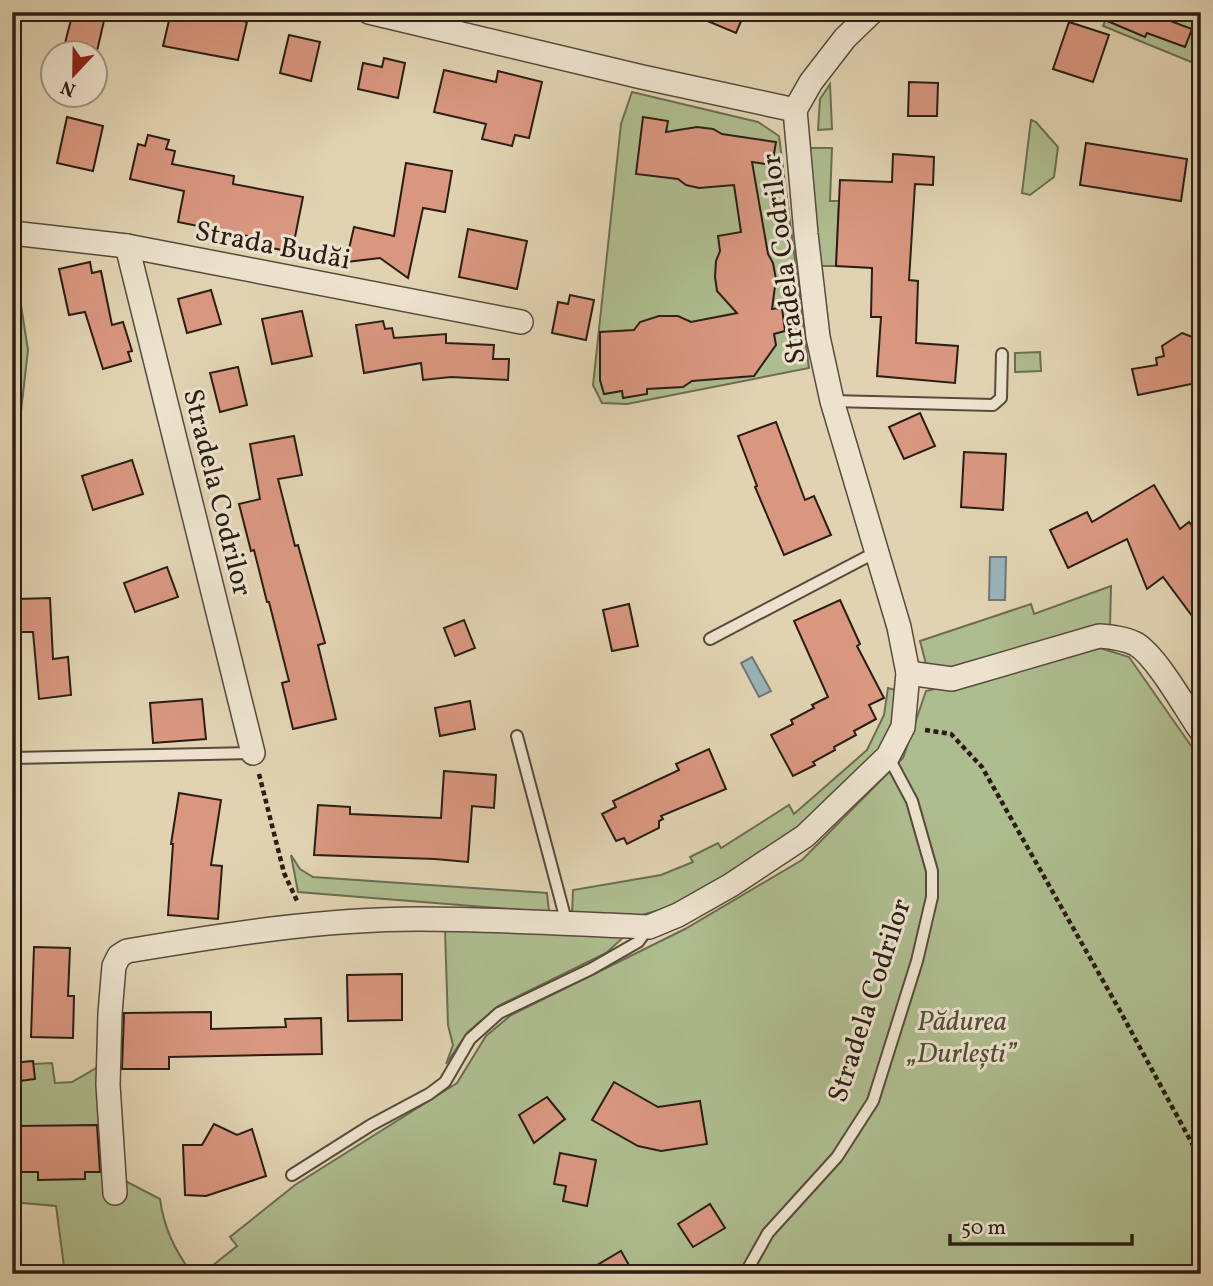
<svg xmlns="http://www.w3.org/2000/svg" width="1213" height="1286" font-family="Vollkorn,serif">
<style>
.green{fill:#aebd8f;stroke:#6c6d52;stroke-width:2}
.water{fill:#9ab4b9;stroke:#6e7877;stroke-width:2}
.building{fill:#d99780;stroke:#2b1d15;stroke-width:2}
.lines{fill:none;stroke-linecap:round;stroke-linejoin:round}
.service-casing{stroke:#584a3c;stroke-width:14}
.minor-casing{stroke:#584a3c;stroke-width:26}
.path{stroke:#2b1d15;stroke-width:4.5;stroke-dasharray:5 3.5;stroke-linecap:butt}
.service{stroke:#ece2cd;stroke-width:10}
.minor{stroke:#ece2cd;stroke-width:23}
.labels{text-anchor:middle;stroke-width:6;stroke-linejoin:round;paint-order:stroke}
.street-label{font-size:28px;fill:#2b1d15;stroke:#ece2cd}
.park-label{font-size:28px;font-style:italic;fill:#524d3a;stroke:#ece2cd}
</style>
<rect width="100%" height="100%" fill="#e1d3b2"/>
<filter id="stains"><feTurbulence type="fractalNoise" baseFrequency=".00286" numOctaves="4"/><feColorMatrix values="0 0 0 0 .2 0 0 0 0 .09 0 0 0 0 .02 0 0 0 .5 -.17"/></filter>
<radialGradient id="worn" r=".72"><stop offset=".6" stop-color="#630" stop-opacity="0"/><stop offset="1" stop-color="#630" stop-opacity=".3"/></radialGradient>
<g class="green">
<polygon points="1109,12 1201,12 1201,66 1103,26"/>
<polygon points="830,84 832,129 818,130 820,99"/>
<polygon points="632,92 758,122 779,136 809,368 627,404 602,403 593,385 621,124"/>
<polygon points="1031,120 1036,122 1058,147 1054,177 1030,195 1022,193"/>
<polygon points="809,148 832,148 830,201 839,201 836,266 820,266"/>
<polygon points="12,248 28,350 19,429 12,436"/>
<polygon points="1040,352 1041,371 1015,372 1015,353"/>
<polygon points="1111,586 1110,627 947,674 927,668 920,641 1031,604 1034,614"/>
<polygon points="1100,648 1129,657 1201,760 1201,1274 202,1274 237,1246 230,1237 295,1185 457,1083 486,1036 511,1015 685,929 802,860 903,758 926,691"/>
<polygon points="888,688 899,691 894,720 883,748 816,817 681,904 642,915 572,916 573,890 661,875 693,862 690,857 718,843 721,848 789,805 794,814 867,750 884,715"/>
<polygon points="291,855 300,869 313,877 547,893 549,912 298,892"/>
<polygon points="445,929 626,935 606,953 498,1006 468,1032 446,1064 453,1045 448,1025"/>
<path d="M33,1061L34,1064L52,1063L55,1083L72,1082L98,1067L113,1085L122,1176L127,1182L160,1199C164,1229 175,1250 192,1274H65L56,1206L12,1202V1063Z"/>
</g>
<g class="water">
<polygon points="990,557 1006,557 1005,600 989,600"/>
<polygon points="752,657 771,691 759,697 741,663"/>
</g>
<g class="building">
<polygon points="73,12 106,12 97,51 65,43"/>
<polygon points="171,12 193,12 215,17 216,14 247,22 238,60 163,46"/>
<polygon points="686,12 745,12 736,33"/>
<polygon points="1086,12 1155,12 1154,15 1192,29 1185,47 1147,33 1145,37"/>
<polygon points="1069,22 1109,35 1093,82 1053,69"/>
<polygon points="289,35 320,42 311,81 280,73"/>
<polygon points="384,58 405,63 398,98 358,89 363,63 382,67"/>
<polygon points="444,70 496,82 498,71 542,82 529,138 515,135 512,146 482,139 486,124 434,112"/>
<polygon points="909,82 938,83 937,116 908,116"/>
<polygon points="67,117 103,126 93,171 57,163"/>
<polygon points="643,117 668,121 666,132 697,127 713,129 722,134 776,142 772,165 752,162 768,254 773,263 776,279 772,309 782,308 785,331 774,334 776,345 754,376 692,381 683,387 647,389 647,394 623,398 622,391 604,394 600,380 600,332 634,330 640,322 659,316 678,316 691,322 737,313 717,291 715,277 716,261 720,251 718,236 741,232 734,185 699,188 686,185 678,179 636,174"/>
<polygon points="148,135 169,140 166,149 175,151 172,164 234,176 233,184 303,197 292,252 247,243 248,236 178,222 184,191 130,179 138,144 145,146"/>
<polygon points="1086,143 1187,159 1181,201 1080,185"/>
<polygon points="893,154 934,157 933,185 915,184 909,280 918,281 916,343 958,346 955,383 877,376 881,317 871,317 872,268 836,266 840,180 892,182"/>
<polygon points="406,163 452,171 445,212 423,208 408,278 380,258 346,262 354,227 394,236"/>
<polygon points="468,229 527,241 517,289 459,277"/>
<polygon points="90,262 92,273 101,271 112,325 123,322 132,351 128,352 131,361 103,369 85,312 69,315 59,269"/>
<polygon points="211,290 221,324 187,333 178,299"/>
<polygon points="570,295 594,300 586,340 552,333 558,302 568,304"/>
<polygon points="302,311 312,356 272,364 262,319"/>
<polygon points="383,321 385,329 392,328 394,338 446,334 446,343 494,345 493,359 509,359 508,380 451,377 423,380 421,363 364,373 356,325"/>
<polygon points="1182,333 1195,338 1201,368 1201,382 1138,395 1132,369 1157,365 1156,358 1164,356 1162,346"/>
<polygon points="238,367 247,405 220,412 210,373"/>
<polygon points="920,413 935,446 904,459 889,427"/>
<polygon points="776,422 805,500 814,496 831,535 784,555 755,487 757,486 738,436"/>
<polygon points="294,436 302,475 278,479 295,546 298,545 325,643 318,645 336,719 293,729 282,683 289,681 269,602 267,602 254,550 251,551 239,504 260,499 250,444"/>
<polygon points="964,452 1006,454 1003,510 961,507"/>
<polygon points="132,460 143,494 93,510 82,476"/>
<polygon points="1154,485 1180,529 1189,522 1201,538 1201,628 1163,577 1147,589 1127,539 1068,568 1050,530 1087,512 1092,522"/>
<polygon points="167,567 178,597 135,612 124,583"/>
<polygon points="50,598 53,659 68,657 71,695 39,699 33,632 20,632 18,599"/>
<polygon points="840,600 860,644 857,646 884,698 869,705 876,719 854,731 856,735 834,747 835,750 813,762 815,765 793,776 771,735 793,724 791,720 814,708 812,705 828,697 794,621"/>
<polygon points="629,604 638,646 612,651 603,610"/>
<polygon points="464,620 475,648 455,656 444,628"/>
<polygon points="202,699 206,739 153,743 150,703"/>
<polygon points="470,701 475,729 440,736 435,708"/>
<polygon points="709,749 726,789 661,816 663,819 659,821 659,828 627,844 624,838 616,841 602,814 616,807 613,801 679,770 676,764"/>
<polygon points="444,771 496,775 494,808 472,806 468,862 435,859 314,855 318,805 350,807 350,814 441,818"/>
<polygon points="179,793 221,800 211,865 222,866 218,919 168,915 173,844 171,844"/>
<polygon points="34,947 70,948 68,996 74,996 73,1038 31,1037"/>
<polygon points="402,974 402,1020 348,1021 347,975"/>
<polygon points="211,1012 211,1029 286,1027 285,1019 321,1018 322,1054 169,1057 169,1069 122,1069 124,1013"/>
<polygon points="33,1061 35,1079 12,1082 12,1063"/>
<polygon points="614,1082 658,1107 700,1101 707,1144 661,1151 638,1146 592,1120"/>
<polygon points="547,1097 565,1119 534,1143 519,1115"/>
<polygon points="214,1124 237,1135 252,1129 266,1176 206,1196 185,1195 183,1145 202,1145"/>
<polygon points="97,1125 100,1172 85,1172 85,1179 38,1180 38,1172 17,1172 16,1126"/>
<polygon points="560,1153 596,1160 587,1206 563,1201 566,1186 554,1184"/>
<polygon points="710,1204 725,1228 693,1247 678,1224"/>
<polygon points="621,1251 634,1274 582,1274"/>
</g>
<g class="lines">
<defs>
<g id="service">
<polyline points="832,401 993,405 1001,398 1002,354"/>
<polyline points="710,639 878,551"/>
<polyline points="517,736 567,924"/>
<polyline points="12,758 253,753"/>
<polyline points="292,1175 371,1125 429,1094 445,1082 470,1039 499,1013 591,969 638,942 649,927"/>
<polyline points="745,1274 768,1233 837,1157 873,1101 917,961 932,897 932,871 912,801 888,756"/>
</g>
<g id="minor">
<polyline points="369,12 642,77 795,110"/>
<polyline points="12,233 127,246 521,322"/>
<polyline points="127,246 253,753"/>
<path d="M908,673L952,679L1099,636C1111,637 1124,638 1136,644C1158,658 1185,708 1201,731"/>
<path d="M115,1193L108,1085L110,1013L114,966L119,956L127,951C223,935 321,919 419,919C495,919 572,924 649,927L678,915L731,885L805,836L888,756L903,727L908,673L899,627L832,401L818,337L806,234L795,110L811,82L845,38L872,12"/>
</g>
</defs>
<use href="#service" class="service-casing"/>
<use href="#minor" class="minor-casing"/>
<g class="path">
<polyline points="1195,12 1201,14"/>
<polyline points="925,730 951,734 982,767 1119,1009 1201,1160"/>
<polyline points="259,774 284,873 298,903"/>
</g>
<use href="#service" class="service"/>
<use href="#minor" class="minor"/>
</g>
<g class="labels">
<g class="street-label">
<text transform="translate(273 244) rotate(11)" y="10">Strada Budăi</text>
<text transform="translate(782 259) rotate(-97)" y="10">Stradela Codrilor</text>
<text transform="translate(219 492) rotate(76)" y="10">Stradela Codrilor</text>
<text transform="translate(868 1000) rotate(-72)" y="10">Stradela Codrilor</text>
</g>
<g class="park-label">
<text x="962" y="1030">Pădurea<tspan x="962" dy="32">„Durlești”</tspan></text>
</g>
</g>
<rect width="1213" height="1286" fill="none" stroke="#e1d3b2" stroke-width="42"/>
<rect x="14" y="14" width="1185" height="1258" fill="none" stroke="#2b1d15" stroke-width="3.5"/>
<rect x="21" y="21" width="1171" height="1244" fill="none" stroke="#2b1d15" stroke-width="2"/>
<g transform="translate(74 74) rotate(202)"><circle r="33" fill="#ece2cd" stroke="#9f9383" stroke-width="2"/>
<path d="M0-5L12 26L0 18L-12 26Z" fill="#8f2418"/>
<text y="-10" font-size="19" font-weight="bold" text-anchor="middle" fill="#2b1d15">N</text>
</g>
<path d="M950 1234v10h182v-10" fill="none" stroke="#2b1d15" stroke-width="3.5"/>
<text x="961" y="1234" font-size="21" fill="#2b1d15" stroke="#ece2cd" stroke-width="5" paint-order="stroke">50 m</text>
<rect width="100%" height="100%" filter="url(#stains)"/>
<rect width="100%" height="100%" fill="url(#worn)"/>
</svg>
